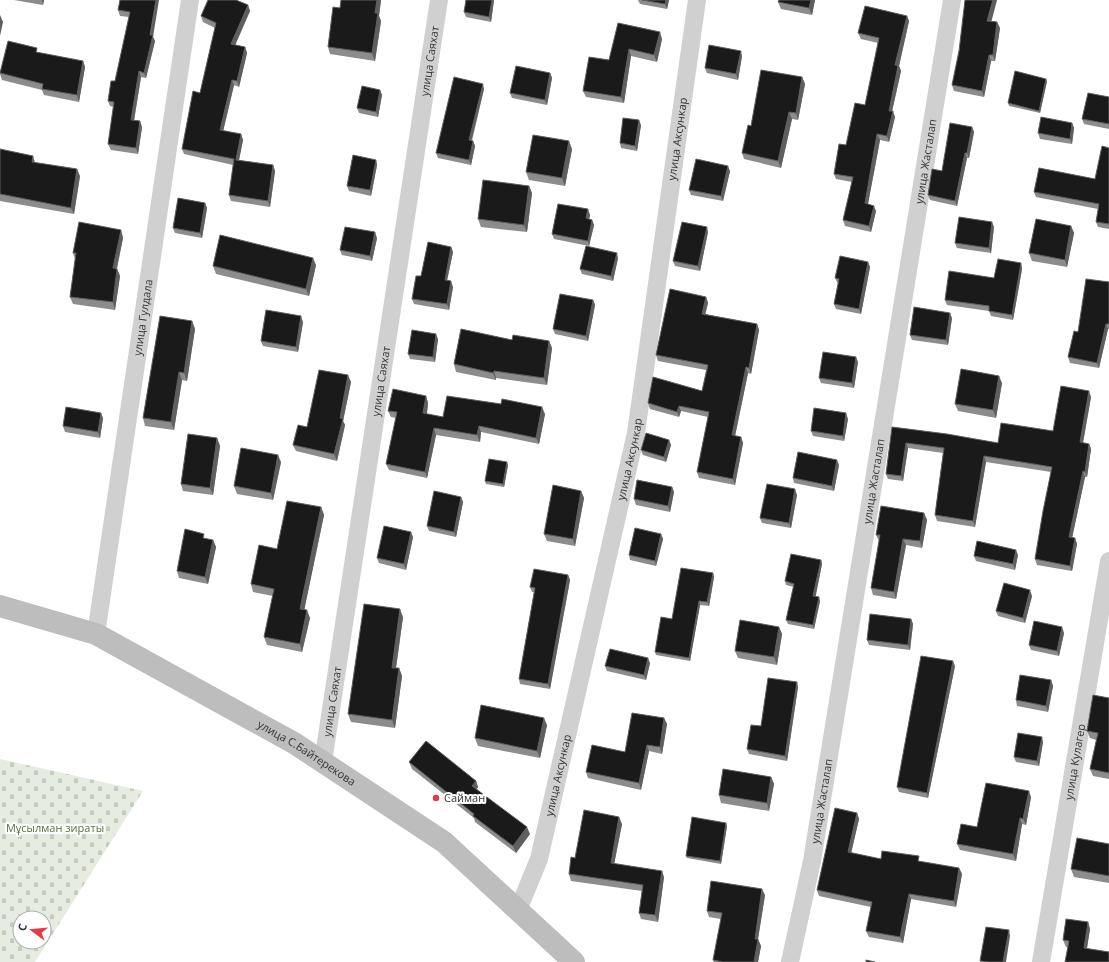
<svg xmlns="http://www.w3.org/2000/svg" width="1109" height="962" font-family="'Open Sans',sans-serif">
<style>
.cemetery{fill:url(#cemetery-stones);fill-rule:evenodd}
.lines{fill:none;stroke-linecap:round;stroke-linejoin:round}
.street{stroke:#d0d0d0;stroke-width:18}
.secondary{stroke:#bdbdbd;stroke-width:22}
.wall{fill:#8c8c8c}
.shaded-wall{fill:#5f5f5f}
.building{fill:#1a1a1a;stroke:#5f5f5f}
.poi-dot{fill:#e63946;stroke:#fff;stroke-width:1.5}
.labels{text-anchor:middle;stroke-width:4;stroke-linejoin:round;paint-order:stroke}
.street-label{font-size:11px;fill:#333;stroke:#fff}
.poi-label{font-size:11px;fill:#333;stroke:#fff;text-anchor:start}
.park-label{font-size:11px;fill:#56703f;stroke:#fff}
</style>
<defs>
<pattern id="cemetery-stones" width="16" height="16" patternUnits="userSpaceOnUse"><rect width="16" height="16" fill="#e6ecdf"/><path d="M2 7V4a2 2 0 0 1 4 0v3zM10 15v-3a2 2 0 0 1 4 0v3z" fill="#c6cbc0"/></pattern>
</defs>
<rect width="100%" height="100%" fill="#fff"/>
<path class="cemetery" d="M0,759L143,791L35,962H0ZM20,918H44V942H20Z"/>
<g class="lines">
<g class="street">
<path id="s1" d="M96,634L190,0"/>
<path id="s2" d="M323,762L439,0"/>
<path id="s3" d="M518,910L539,859L636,433L697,0"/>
<path id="s4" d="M790,962L812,861L952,0"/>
<path id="s5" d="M1041,962L1109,561"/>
</g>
<path class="secondary" id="s6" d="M0,606L96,634L294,743L444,842L574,962"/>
</g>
<g class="wall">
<polygon points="14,0 44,0 43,5"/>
<polygon points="120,0 153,37 155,41 146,78 141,77 134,121 142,127 138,154 111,150 108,144 114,107 110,106 108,101 115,81 129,17 120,16 118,10"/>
<polygon points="341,0 381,0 379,16 381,21 375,61 330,54 328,47 340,8"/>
<polygon points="494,0 491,22 466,17 464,12"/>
<polygon points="638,0 669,0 667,9 640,4"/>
<polygon points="779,0 815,0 812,15 781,9 778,2"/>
<polygon points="248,5 250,11 235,45 245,47 247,53 239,87 234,85 223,131 241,134 243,140 239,160 273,165 275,171 270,207 231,201 229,195 233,165 184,154 182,149 200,93 215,28 203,22 201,16"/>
<polygon points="907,16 909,21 899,66 901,71 892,111 895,117 889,142 880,140 868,204 876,211 871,232 845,226 843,220 852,182 836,179 834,174 865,105 878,43 861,39 858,33"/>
<polygon points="991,21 997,22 1000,28 995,61 991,61 984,97 954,91 952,85 959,51"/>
<polygon points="618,23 662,39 657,62 631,56 624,103 586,97 583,91 609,60"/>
<polygon points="39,53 83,61 85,67 79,102 44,95 42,90 2,80 0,74 0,71"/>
<polygon points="742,56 738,80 707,73 705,68"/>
<polygon points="550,73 552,78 547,105 512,98 510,93"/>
<polygon points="802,77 805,84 798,120 792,119 781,168 744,159 742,153 751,126"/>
<polygon points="1047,81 1040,113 1009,106 1008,103"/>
<polygon points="484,89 472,141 473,141 475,146 471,165 438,158 436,153"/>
<polygon points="380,90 382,95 378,117 359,113 357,108"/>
<polygon points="1109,97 1109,129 1084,124 1082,119"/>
<polygon points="1072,123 1074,128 1072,144 1040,139 1038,133"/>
<polygon points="641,125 637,151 621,148 620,143"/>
<polygon points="972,127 974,132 969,158 967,158 957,206 930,200 928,195 942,171"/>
<polygon points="1109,148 1109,229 1098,227 1096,222 1098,209 1036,197 1034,192 1095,179"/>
<polygon points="0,149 35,163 80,176 74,214 0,201"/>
<polygon points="572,149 565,186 529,180 526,172"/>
<polygon points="376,160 377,165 371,196 349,191 347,186"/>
<polygon points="730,171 723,201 691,195 689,190"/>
<polygon points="529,186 532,193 527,232 481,227 478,219"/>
<polygon points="205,203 207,208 202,238 175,233 173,228"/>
<polygon points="590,215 589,219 592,220 594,225 589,246 554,239 552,234"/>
<polygon points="1071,226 1074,233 1067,267 1032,261 1029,253"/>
<polygon points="994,227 991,253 957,248 955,243"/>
<polygon points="121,230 123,238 117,269 120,276 115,310 73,304 70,297 75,259 73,253"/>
<polygon points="708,232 700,271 675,266 673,261"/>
<polygon points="377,238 372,261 342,255 340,250"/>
<polygon points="451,247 453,252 447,281 453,287 449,310 414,304 412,299 421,276"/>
<polygon points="618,258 613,281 582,274 580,269"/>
<polygon points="868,262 870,267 861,314 836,309 834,304 838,284 835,278"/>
<polygon points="1021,263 1022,269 1013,320 991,316 989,311 947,305 945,300 994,278"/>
<polygon points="316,265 309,296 216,274 213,266"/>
<polygon points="1109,282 1109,329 1108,329 1099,368 1070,363 1068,357 1078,332"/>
<polygon points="706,297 708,303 705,314 757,324 759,330 751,374 748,373 735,436 741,437 743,443 735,485 699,478 697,472 708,417 681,411 679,417 650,409 648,403 702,391 706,370 658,361 656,355"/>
<polygon points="593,300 595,305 588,341 555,334 553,329"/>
<polygon points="952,318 948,345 912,340 910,335"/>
<polygon points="192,321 195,329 187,381 182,380 174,430 145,426 143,418"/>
<polygon points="303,322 298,352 263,346 261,341"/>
<polygon points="438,339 435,362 410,359 408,354"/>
<polygon points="512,340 549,341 552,348 547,385 496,378 496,380 456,372 454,364"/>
<polygon points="858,362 854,388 821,383 819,378"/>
<polygon points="351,382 343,421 345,425 337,461 296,451 293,445 307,427"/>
<polygon points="1002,383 996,418 958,411 955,404"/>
<polygon points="426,396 428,403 427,414 443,417 545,414 539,444 481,432 480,442 436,435 427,478 389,470 386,464 396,418 391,417 388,411"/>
<polygon points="1091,397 1083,443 1089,444 1091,449 1087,477 1085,477 1072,538 1075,538 1077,544 1072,571 1037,565 1035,559 1051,472 986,462 975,527 937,521 935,515 943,453 908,448 903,481 888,479 886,474 892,427 998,443 1053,431"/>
<polygon points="103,418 100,438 65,432 63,426"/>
<polygon points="848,419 844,441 813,436 811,431"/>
<polygon points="217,438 220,446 213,495 183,491 181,484"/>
<polygon points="669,440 671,445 666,462 643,455 641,450"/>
<polygon points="281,462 273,500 237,494 234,486"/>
<polygon points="508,465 504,487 486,484 485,481"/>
<polygon points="839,465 834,491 794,483 793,478"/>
<polygon points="672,487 674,492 670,512 636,505 634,499"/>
<polygon points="581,491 584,498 575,546 547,541 544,534"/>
<polygon points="797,495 791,528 762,523 760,518"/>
<polygon points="463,502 456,537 429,531 427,526"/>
<polygon points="321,507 324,515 304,610 310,618 302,652 267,645 264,637 273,596 253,592 251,584 277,549"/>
<polygon points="924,513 927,520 922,548 906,545 896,599 873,595 871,588 879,541 876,535"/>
<polygon points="661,534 663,539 656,566 630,560 629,555"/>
<polygon points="413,537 406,570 379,563 377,558"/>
<polygon points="213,540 216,547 208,584 179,578 177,571"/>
<polygon points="1018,555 1015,570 976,561 974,556"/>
<polygon points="821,560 822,564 815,597 820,601 814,629 788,624 786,620 794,587 786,585 785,581"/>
<polygon points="713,573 714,577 709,606 700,605 690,661 656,655 655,652 672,619"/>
<polygon points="568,575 570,580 550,689 520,684 519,679 534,592 532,592 530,587"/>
<polygon points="1032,596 1025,623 998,616 996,611"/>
<polygon points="403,617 396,668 399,668 402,676 395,728 351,722 348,714"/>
<polygon points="911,619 913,624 910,650 869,645 867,640"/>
<polygon points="779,627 782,634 777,665 738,658 735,651"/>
<polygon points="1064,633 1059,656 1031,650 1029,645"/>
<polygon points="650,663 646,680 607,671 605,666"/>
<polygon points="955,666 928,798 899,792 897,787"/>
<polygon points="1051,680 1053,686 1048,712 1017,706 1016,700"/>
<polygon points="798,687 787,761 749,754 747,749 761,726"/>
<polygon points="1109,698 1109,779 1093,776 1090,769 1096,740 1090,738 1087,731"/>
<polygon points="664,718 667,724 662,754 649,751 641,790 588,778 586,772 625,752"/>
<polygon points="547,725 540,758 478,746 475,738"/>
<polygon points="1043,742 1039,766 1016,762 1014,757"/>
<polygon points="409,762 476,781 478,787 477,789 530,834 516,853 475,822 474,818 412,769"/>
<polygon points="771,777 774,784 769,811 721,803 719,795"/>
<polygon points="1031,797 1026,825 1022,824 1016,861 960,850 957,844 977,827"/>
<polygon points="857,813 859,819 851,853 881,859 921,862 959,868 962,874 956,907 911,899 903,943 869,937 866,931 871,907 819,896 817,890"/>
<polygon points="622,824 614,864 664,877 658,922 641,919 639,913 642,891 571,881 569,874 575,858"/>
<polygon points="727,826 721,864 687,858 686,856"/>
<polygon points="1109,844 1109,883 1074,877 1071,869"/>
<polygon points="765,895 758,939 761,946 758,962 714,962 713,960 721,919 709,917 707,911"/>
<polygon points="1088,922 1090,929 1087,948 1066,947 1063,940"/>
</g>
<g class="shaded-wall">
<polygon points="42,0 44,0 43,5"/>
<polygon points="156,0 159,0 153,37 155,41 146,78 144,73"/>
<polygon points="377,0 381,0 379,16 381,21 375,61 372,53 375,13"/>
<polygon points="492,0 494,0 491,22 489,17"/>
<polygon points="666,0 669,0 667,9 665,4"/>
<polygon points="811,0 815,0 812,15 809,8"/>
<polygon points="993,0 997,0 990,27 987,21"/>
<polygon points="248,5 250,11 233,50 231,44"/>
<polygon points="0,15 3,22 0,36"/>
<polygon points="907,16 909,21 899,66 901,71 891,116 889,111 895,65"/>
<polygon points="997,22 1000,28 995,61 993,55"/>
<polygon points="660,32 662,39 657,62 654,55"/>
<polygon points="245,47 247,53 239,87 237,81"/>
<polygon points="629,49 631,56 624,103 621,97"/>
<polygon points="741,51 742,56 738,80 736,74"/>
<polygon points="989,55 991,61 984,97 982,91"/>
<polygon points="83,61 85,67 79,102 77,95"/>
<polygon points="139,71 141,77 133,126 131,120"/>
<polygon points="550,73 552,78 547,105 545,100"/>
<polygon points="802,77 805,84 798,120 796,113"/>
<polygon points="1046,79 1047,81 1040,113 1039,111"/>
<polygon points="232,80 234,85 222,136 220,130"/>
<polygon points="483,84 484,89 470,146 469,140"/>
<polygon points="380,90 382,95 378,117 376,112"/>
<polygon points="893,111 895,117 889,142 887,136"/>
<polygon points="789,112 792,119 781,168 778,161"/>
<polygon points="639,120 641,125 637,151 635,146"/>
<polygon points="140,121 142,127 138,154 136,148"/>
<polygon points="1072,123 1074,128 1072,144 1070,139"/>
<polygon points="972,127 974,132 969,158 967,153"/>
<polygon points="241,134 243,140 238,165 236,160"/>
<polygon points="877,134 880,140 867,209 865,203"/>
<polygon points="473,141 475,146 471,165 469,160"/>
<polygon points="569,141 572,149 565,186 562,178"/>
<polygon points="965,153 967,158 957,206 955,201"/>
<polygon points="33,156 35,163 32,162"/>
<polygon points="376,160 377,165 371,196 370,190"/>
<polygon points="273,165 275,171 270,207 268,201"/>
<polygon points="728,166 730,171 723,201 721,196"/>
<polygon points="77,169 80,176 74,214 71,208"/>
<polygon points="529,186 532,193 527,232 524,225"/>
<polygon points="205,203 207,208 202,238 200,233"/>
<polygon points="874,206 876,211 871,232 869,226"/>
<polygon points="588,209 590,215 588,224 586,218"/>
<polygon points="592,220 594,225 589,246 588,241"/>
<polygon points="992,222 994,227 991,253 989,248"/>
<polygon points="1071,226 1074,233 1067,267 1065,260"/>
<polygon points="707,227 708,232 700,271 698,266"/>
<polygon points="121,230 123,238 115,276 113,268"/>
<polygon points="375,232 377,238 372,261 370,256"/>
<polygon points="451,247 453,252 446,285 445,280"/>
<polygon points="617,253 618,258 613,281 611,276"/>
<polygon points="313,258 316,265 309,296 306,289"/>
<polygon points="868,262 870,267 861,314 859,309"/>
<polygon points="1021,263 1022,269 1013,320 1012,315"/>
<polygon points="117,269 120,276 115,310 113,302"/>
<polygon points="451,281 453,287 449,310 447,304"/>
<polygon points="706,297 708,303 704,320 702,314"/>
<polygon points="593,300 595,305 588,341 586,336"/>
<polygon points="950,313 952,318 948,345 946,340"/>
<polygon points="301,316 303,322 298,352 296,347"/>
<polygon points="192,321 195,329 187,381 184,373"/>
<polygon points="757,324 759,330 751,374 749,368"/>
<polygon points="1106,324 1108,329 1099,368 1097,363"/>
<polygon points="436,334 438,339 435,362 433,357"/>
<polygon points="549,341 552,348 547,385 544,378"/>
<polygon points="856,357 858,362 854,388 852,383"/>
<polygon points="746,367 748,373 734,441 732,435"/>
<polygon points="494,371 496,378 496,380 493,373"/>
<polygon points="179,372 182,380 174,430 171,422"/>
<polygon points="348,375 351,382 343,421 345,425 337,461 334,454 340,418"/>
<polygon points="999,376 1002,383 996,418 993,410"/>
<polygon points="1089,391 1091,397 1082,448 1080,442"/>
<polygon points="426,396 428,403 426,420 423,413"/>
<polygon points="679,406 681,411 679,417 677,412"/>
<polygon points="542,407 545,414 539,444 536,438"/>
<polygon points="101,413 103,418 100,438 98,432"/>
<polygon points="846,413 848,419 844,441 843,436"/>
<polygon points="479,426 481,432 480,442 477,435"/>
<polygon points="434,428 436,435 427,478 425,472"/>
<polygon points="741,437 743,443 735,485 733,479"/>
<polygon points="217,438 220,446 213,495 210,488"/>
<polygon points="669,440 671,445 666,462 664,457"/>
<polygon points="906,443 908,448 903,481 901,476"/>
<polygon points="1089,444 1091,449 1087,477 1085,472"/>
<polygon points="278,455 281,462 273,500 271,493"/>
<polygon points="984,456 986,462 975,527 973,521"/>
<polygon points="837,460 839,465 834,491 832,486"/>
<polygon points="507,462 508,465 504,487 503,484"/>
<polygon points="1083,471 1085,477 1071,543 1069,537"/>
<polygon points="672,487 674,492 670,512 668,506"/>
<polygon points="795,489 797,495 791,528 789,523"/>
<polygon points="581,491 584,498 575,546 573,539"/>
<polygon points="461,497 463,502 456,537 454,532"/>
<polygon points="321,507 324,515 303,616 300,609"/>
<polygon points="924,513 927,520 922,548 920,541"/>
<polygon points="411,532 413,537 406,570 404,564"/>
<polygon points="661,534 663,539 656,566 655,561"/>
<polygon points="1075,538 1077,544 1072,571 1070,566"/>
<polygon points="903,539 906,545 896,599 894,592"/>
<polygon points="213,540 216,547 208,584 205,577"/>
<polygon points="1016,550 1018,555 1015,570 1013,564"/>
<polygon points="821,560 822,564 815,600 813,596"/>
<polygon points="713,573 714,577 709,606 707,602"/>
<polygon points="568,575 570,580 550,689 548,684"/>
<polygon points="1030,590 1032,596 1025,623 1023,618"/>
<polygon points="819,597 820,601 814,629 813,625"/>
<polygon points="699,601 700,605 690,661 689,658"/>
<polygon points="400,609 403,617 395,675 392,668"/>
<polygon points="307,610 310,618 302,652 300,644"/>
<polygon points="911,619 913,624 910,650 908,645"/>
<polygon points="779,627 782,634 777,665 774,657"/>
<polygon points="1062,627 1064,633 1059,656 1057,651"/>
<polygon points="648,658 650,663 646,680 644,675"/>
<polygon points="953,661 955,666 928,798 927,793"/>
<polygon points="399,668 402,676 395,728 392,720"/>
<polygon points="1051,680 1053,686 1048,712 1046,706"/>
<polygon points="797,682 798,687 787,761 785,756"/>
<polygon points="544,718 547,725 540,758 537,751"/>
<polygon points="664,718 667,724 662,754 660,747"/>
<polygon points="1042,737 1043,742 1039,766 1037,761"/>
<polygon points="647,745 649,751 641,790 639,783"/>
<polygon points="771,777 774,784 769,811 767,803"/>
<polygon points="476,781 478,787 474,792 472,786"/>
<polygon points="1029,791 1031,797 1026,825 1023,819"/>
<polygon points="857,813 859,819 850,858 848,852"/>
<polygon points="619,817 622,824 613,870 611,863"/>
<polygon points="1020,818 1022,824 1016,861 1013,854"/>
<polygon points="726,823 727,826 721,864 720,861"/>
<polygon points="527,827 530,834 516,853 513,846"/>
<polygon points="959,868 962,874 956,907 954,901"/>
<polygon points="662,871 664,877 658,922 655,915"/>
<polygon points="762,889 765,895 758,939 761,946 758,962 754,962 755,939"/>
<polygon points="909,894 911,899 903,943 900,937"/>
<polygon points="1088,922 1090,929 1086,954 1084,948"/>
<polygon points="1009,930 1010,936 1006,962 1003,962"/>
</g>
<g class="building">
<polygon points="120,0 156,0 150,35 153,35 144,73 139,71 131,120 140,121 136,148 108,144 114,102 108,101 111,81 115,81 130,12 118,10"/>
<polygon points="208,0 236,0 248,5 231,44 245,47 237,81 232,80 220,130 241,134 236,160 273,165 268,201 229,195 234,159 182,149 193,91 200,93 216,23 201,16"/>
<polygon points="341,0 377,0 375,13 378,13 372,53 328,47 333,7 340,8"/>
<polygon points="466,0 492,0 489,17 464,12"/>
<polygon points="642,0 666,0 665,4"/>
<polygon points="779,0 811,0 809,8 778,2"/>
<polygon points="965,0 993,0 987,21 997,22 993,55 989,55 982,91 952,85 959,51"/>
<polygon points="865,6 907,16 895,65 898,66 889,111 893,111 887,136 877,134 865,203 874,206 869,226 843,220 853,177 834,174 839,144 846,145 855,103 865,105 879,38 858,33"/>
<polygon points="618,23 660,32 654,55 629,49 621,97 583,91 589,57 609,60"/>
<polygon points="8,41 37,48 36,52 83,61 77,95 42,89 43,84 0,73"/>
<polygon points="709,45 741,51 736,74 705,68"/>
<polygon points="516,66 550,73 545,100 510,93"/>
<polygon points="761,70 802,77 796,113 789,112 778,161 742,153 748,125 751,126"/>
<polygon points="1015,71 1046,79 1039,111 1008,103"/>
<polygon points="454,77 483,84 469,140 473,141 469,160 436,153"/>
<polygon points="362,86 380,90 376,112 357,108"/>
<polygon points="1088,93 1109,97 1109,124 1082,119"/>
<polygon points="1041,117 1072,123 1070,139 1038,133"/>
<polygon points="623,118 639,120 635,146 620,143"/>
<polygon points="950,123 972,127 967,153 965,153 955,201 928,195 932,169 942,171"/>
<polygon points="533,135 569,141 562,178 526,172"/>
<polygon points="1102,146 1109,148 1109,224 1096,222 1099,204 1034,192 1039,168 1095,179"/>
<polygon points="0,149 33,156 32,162 77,169 71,208 0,194"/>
<polygon points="353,155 376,160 370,190 347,186"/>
<polygon points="696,159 728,166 721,196 689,190"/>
<polygon points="483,180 529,186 524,225 478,219"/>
<polygon points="178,198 205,203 200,233 173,228"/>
<polygon points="558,204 588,209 586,218 592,220 588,241 552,234"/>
<polygon points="959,217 992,222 989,248 955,243"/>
<polygon points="1036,219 1071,226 1065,260 1029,253"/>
<polygon points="79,222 121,230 113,268 117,269 113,302 70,297 76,253 73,253"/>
<polygon points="682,222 707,227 698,266 673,261"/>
<polygon points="345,227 375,232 370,256 340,250"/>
<polygon points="220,235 313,258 306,289 213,266"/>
<polygon points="428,242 451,247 445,280 451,281 447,304 412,299 416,276 421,276"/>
<polygon points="586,246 617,253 611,276 580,269"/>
<polygon points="840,256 868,262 859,309 834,304 839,279 835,278"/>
<polygon points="998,259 1021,263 1012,315 989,311 989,306 945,300 949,271 994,278"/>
<polygon points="1086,279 1109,282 1109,324 1106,324 1097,363 1068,357 1074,331 1078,332"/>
<polygon points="670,289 706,297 702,314 757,324 749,368 746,367 732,435 741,437 733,479 697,472 709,412 679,406 677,412 648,403 653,377 702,391 708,365 656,355"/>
<polygon points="560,294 593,300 586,336 553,329"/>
<polygon points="914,307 950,313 946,340 910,335"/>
<polygon points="266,310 301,316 296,347 261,341"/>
<polygon points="160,316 192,321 184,373 179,372 171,422 143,418"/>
<polygon points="461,329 512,340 513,335 549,341 544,378 494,371 493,373 454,364"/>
<polygon points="412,330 436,334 433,357 408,354"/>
<polygon points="823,352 856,357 852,383 819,378"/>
<polygon points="961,369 999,376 993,410 955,404"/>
<polygon points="319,370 348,375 340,418 343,419 334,454 293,445 298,425 307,427"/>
<polygon points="1061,386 1089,391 1080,442 1089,444 1085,472 1083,471 1069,537 1075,538 1070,566 1035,559 1043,511 1052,467 984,456 973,521 935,515 944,448 906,443 901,476 886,474 892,427 947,434 998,443 1001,423 1053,431"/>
<polygon points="393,389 426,396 423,413 443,417 447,396 501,404 502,399 542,407 536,438 479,426 477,435 434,428 425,472 386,464 397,412 388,411"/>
<polygon points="66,407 101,413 98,432 63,426"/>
<polygon points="814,408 846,413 843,436 811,431"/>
<polygon points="646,433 669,440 664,457 641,450"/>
<polygon points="188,434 217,438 210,488 181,484"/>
<polygon points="241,448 278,455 271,493 234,486"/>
<polygon points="798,452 837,460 832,486 793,478"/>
<polygon points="489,459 507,462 503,484 485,481"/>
<polygon points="637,480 672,487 668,506 634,499"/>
<polygon points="767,484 795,489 789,523 760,518"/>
<polygon points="553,485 581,491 573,539 544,534"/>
<polygon points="434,491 461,497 454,532 427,526"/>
<polygon points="287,501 321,507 300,609 307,610 300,644 264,637 274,589 251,584 259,545 277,549"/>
<polygon points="881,506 924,513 920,541 903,539 894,592 871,588 880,535 876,535"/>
<polygon points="384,526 411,532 404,564 377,558"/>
<polygon points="635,528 661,534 655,561 629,555"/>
<polygon points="185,529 204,534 203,538 213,540 205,577 177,571"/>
<polygon points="977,541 1016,550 1013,564 974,556"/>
<polygon points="791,554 821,560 813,596 819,597 813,625 786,620 794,584 785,581"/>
<polygon points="681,568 713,573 707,602 699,601 689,658 655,652 661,617 672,619"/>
<polygon points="534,569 568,575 548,684 519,679 535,588 530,587"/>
<polygon points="1004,583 1030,590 1023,618 996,611"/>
<polygon points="364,604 400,609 392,668 399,668 392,720 348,714"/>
<polygon points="870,614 911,619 908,645 867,640"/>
<polygon points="740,620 779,627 774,657 735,651"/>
<polygon points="1034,621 1062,627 1057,651 1029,645"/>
<polygon points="610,649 648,658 644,675 605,666"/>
<polygon points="921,656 953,661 927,793 897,787"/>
<polygon points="1020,675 1051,680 1046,706 1016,700"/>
<polygon points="768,678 797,682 785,756 747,749 751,725 761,726"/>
<polygon points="1093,695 1109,698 1109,773 1090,769 1098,733 1087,731"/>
<polygon points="481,705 544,718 537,751 475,738"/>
<polygon points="632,713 664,718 660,747 647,745 639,783 586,772 592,745 625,752"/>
<polygon points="1018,733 1042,737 1037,761 1014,757"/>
<polygon points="426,741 476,781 472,786 527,827 513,846 473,816 474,814 409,762"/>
<polygon points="723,769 771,777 767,803 719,795"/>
<polygon points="986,783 1029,791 1023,819 1020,818 1013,854 957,844 961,824 977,827"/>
<polygon points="835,808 857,813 848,852 881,859 882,851 919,856 918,861 959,868 954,901 909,894 900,937 866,931 872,902 817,890"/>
<polygon points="584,810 619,817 611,863 662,871 655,915 639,913 643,885 569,874 571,857 575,858"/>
<polygon points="692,817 726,823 720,861 686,856"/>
<polygon points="1077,838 1109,844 1109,876 1071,869"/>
<polygon points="711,881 762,889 755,939 758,939 754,962 723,962 713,960 722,913 707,911"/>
<polygon points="1066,919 1088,922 1084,948 1109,952 1109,962 1065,962 1069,941 1063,940"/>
<polygon points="986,927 1009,930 1003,962 989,962 980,961"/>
<polygon points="866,960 875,962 866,962"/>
</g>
<circle class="poi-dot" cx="436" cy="798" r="4"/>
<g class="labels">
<g class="street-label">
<text dy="4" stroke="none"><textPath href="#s2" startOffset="709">улица Саяхат</textPath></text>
<text dy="4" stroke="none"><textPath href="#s3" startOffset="789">улица Аксункар</textPath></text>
<text dy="4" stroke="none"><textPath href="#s4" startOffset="812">улица Жасталап</textPath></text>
<text dy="4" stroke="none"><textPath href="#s1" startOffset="320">улица Гулдала</textPath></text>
<text dy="4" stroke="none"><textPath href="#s2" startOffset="385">улица Саяхат</textPath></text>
<text dy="4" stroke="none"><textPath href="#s3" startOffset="465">улица Аксункар</textPath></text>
<text dy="4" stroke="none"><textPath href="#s4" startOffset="488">улица Жасталап</textPath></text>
<text dy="4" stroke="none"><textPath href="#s2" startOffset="61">улица Саяхат</textPath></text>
<text dy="4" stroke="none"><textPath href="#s6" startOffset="342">улица С.Байтерекова</textPath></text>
<text dy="4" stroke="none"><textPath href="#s5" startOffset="203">улица Кулагер</textPath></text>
<text dy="4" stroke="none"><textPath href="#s3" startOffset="141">улица Аксункар</textPath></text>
<text dy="4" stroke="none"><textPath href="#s4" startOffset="164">улица Жасталап</textPath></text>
</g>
<g class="poi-label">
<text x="444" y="802">Сайман</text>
</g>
<g class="park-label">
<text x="55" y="832">Мұсылман зираты</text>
</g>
</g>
<g transform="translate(32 930) rotate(286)"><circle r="19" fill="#ffffff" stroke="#adadad"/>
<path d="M0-3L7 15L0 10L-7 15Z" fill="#e63946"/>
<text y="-6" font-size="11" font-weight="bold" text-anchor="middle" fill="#333333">С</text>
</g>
</svg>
